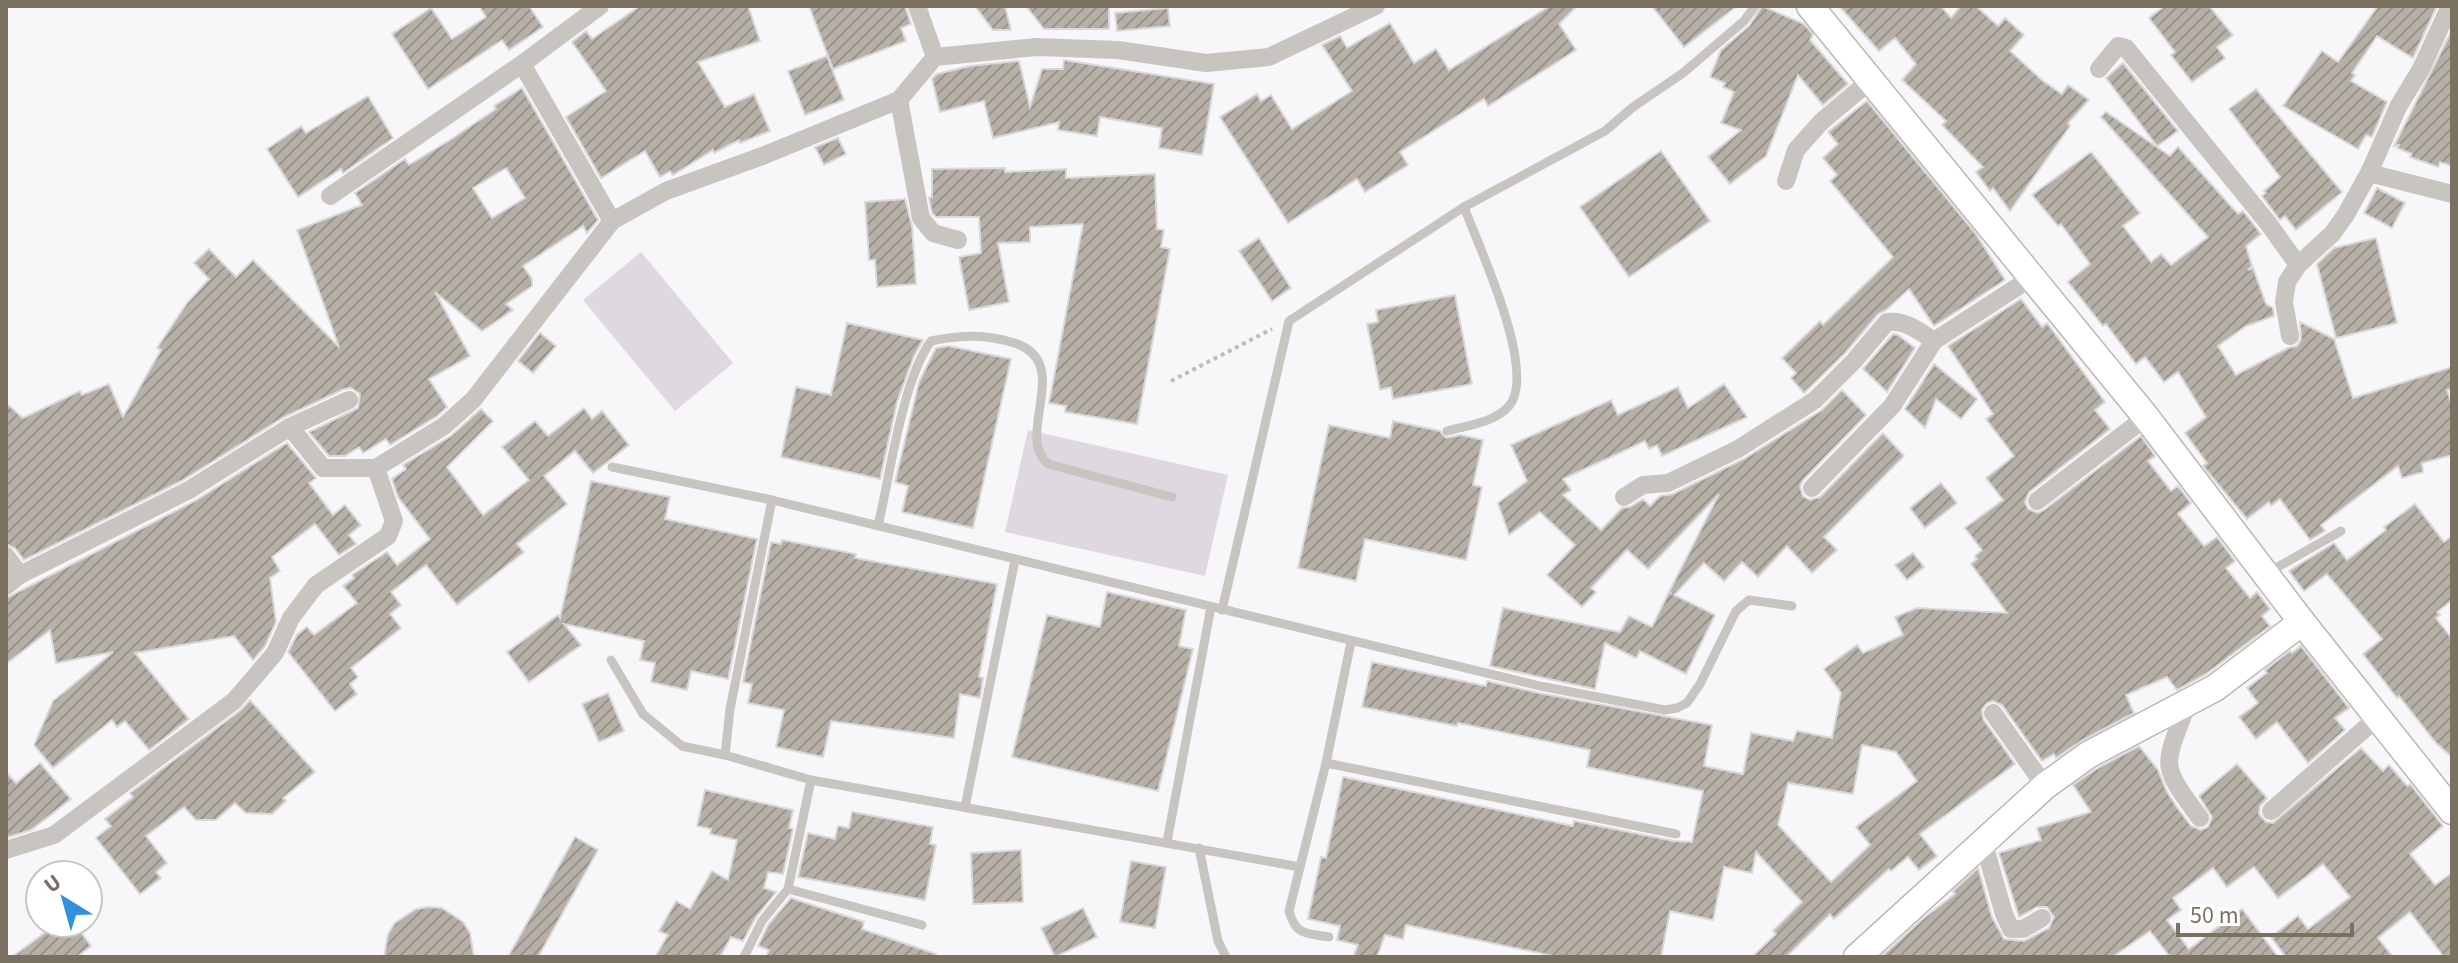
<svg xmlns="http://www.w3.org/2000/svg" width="2458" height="963" font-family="'Source Sans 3',sans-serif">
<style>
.pitch{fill:#dfd8e0}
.building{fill:url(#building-hatch);stroke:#d9d9db;stroke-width:2;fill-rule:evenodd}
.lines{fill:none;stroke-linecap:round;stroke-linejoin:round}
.secondary-casing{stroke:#bbb8b0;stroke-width:29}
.path{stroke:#bfbdb9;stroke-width:4;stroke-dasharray:4 4;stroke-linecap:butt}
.lane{stroke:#c8c5c0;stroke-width:9}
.street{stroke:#c8c5c0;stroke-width:18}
.secondary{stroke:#fff;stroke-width:26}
</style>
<defs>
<pattern id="building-hatch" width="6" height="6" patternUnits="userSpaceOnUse" patternTransform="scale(2)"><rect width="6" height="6" fill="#b6b0a7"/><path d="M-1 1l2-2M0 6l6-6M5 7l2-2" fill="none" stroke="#99948b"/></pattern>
</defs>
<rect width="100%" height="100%" fill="#f7f7f9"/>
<g class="pitch">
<polygon points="641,252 733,363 675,411 583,300"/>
<polygon points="1028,430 1228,475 1205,576 1005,532"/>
</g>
<g class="building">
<polygon points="479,6 529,6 543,27 509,50 502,40 428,89 392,34 431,8 452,39 486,17"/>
<polygon points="640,6 748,6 760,41 698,62 725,107 754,94 770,131 740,143 739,140 714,153 713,150 673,175 670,171 660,177 645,151 601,178 566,117 606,91 572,42 586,31 592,39"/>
<polygon points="809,6 905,6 911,24 901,28 906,41 833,69"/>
<polygon points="975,6 1005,6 1011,30 993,30"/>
<polygon points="1026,6 1109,6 1109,29 1044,29"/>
<polygon points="1550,6 1577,6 1559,24 1576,50 1488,106 1484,99 1400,152 1408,165 1365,192 1357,179 1288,223 1220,117 1257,94 1261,101 1271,95 1292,129 1352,91 1322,45 1340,36 1347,48 1390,23 1414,63 1436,49 1449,70"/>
<polygon points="1652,6 1737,6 1684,47"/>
<polygon points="1762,6 1804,24 1813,34 1810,40 1848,84 1823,105 1798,75 1766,156 1730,184 1708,157 1741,130 1721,123 1734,92 1723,87 1725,83 1710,77 1721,50 1749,26"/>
<polygon points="1839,6 1941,6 1951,18 1961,6 1976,6 1998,26 2005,18 2024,35 2010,51 2043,81 2062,94 2068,85 2089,100 2068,123 2070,126 2010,211 1993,188 1990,191 1976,172 1983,167 1942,125 1946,121 1902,80 1916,64 1895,38 1879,51"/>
<polygon points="2165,6 2209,6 2233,35 2217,47 2225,58 2192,82 2171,55 2175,52 2149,18"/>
<polygon points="2378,6 2437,6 2413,58 2377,36 2352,73 2355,75 2351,81 2387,102 2372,137 2366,135 2358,149 2283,106 2322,51 2338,62"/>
<polygon points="1168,8 1170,26 1117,31 1115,13"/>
<polygon points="2452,30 2452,166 2440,162 2438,167 2410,157 2412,154 2397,148 2399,145 2394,146"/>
<polygon points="827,56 844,100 805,115 788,71"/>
<polygon points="1064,60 1214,84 1202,155 1159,148 1162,128 1100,117 1097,136 1058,130 1059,122 993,138 984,101 940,112 932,79 937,74 970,66 1019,61 1030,107 1042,69 1063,69"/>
<polygon points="2123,63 2178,131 2157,146 2106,78"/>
<path d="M522,88L598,220L587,233L583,226L523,266L532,279V286L506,304L513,310L482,331L435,292L470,356L429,379L447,407L437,416L390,445L386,439L363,453L359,447L345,456H329L309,432L358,408L360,394L351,388L344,389L284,417L183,480L24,560L15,548L6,544V403L23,418L80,391L82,395L109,384L123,417L161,350L157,348L187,303L209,279L194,263L209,249L236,277L253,260L339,347L297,230L362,205L355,193L405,159L409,165L450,140L496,109L494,106ZM506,168L525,198L492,218L473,188Z"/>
<polygon points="2256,89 2342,192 2296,230 2285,216 2280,220 2262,196 2266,193 2264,191 2280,177 2229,109"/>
<polygon points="368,96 393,138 343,173 341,169 298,197 267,149 301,126 306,133"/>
<polygon points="1867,101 1976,234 2005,280 1934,326 1909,289 1886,310 1878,314 1845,353 1804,393 1791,378 1796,373 1782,358 1820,321 1823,325 1893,257 1830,181 1837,175 1823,158 1838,144 1828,132"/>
<polygon points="2106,112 2170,156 2178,147 2238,214 2243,211 2261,234 2246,246 2252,266 2248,270 2253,268 2266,304 2273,308 2274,316 2246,326 2218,346 2236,375 2288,348 2297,346 2301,339 2300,322 2334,339 2353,398 2452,367 2452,389 2447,390 2452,406 2452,455 2422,463 2423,472 2402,478 2398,466 2321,525 2325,531 2310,540 2280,499 2271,506 2269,502 2247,519 2203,466 2207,463 2185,433 2206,417 2178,372 2164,382 2145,357 2136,364 2106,324 2103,326 2068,282 2090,264 2061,224 2058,226 2032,195 2091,152 2140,213 2123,226 2151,262 2161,254 2171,265 2208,237 2101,117"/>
<polygon points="838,138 846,154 824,165 815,147"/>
<polygon points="1661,151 1710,221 1629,277 1580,207"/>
<polygon points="1005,168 1005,172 1066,169 1066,178 1155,174 1157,229 1164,230 1161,247 1170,249 1137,424 1065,412 1066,406 1049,403 1083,224 1030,227 1030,242 998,243 1009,302 969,310 959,257 981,253 979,217 936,217 932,213 929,198 932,197 932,169"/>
<polygon points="2377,188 2405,203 2392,228 2364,213"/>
<polygon points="905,199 912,226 916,284 877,287 875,260 869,260 865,202"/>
<polygon points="1259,238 1291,288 1272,301 1239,251"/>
<polygon points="2376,238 2397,323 2336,338 2317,264 2334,248"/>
<polygon points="1455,295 1472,384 1393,399 1391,387 1380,390 1367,324 1378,322 1376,310"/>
<path d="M2021,299L2042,327L2047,323L2105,402L2095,410L2110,429L2029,492L2025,502L2028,509L2038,513L2044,510L2141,436L2155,456L2148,461L2171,491L2178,486L2191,503L2178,514L2204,546L2217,537L2235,561L2226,568L2250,598L2257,592L2270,609L2262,616L2270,626L2206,674L2177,690L2167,677L2126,695L2134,713L2081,741L2056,758L2054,754L2042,761L2002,705L1993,701L1987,703L1982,709L1983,719L2015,764L1920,834L1937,856L1919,870L1908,857L1891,871L1889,869L1834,919L1830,914L1786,957H1752L1776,934L1773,931L1802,902L1756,852L1752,873L1724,867L1713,920L1670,911L1661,957H1558L1406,925L1403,939L1385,935L1377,957H1353L1358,945L1337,940L1340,926L1308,919L1321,857L1326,858L1343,777L1573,826L1574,821L1674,841L1692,842L1703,791L1587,767L1590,750L1458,723L1457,726L1362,707L1372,662L1486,686L1487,681L1539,693L1712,725L1704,766L1743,774L1751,733L1793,741L1797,731L1832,738L1841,693L1824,669L1857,645L1863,653L1903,635L1895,617L1917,608L2007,613L1971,564L1977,559L1975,556L1982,550L1965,528L2003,500L1986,478L2014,456L1986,419L1993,414L1948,346ZM1862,745L1896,752L1917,781L1856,827L1870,845L1831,882L1778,825L1788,783L1853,794Z"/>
<polygon points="847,323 923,340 914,356 897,402 880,479 781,457 796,387 831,395"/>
<polygon points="540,333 556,346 533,373 518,361"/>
<polygon points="1893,334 1898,335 1915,348 1887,392 1863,369"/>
<polygon points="949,346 1011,359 973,528 902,512 908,486 895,482 919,382 936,348"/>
<polygon points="1934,364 1977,399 1961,419 1936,399 1925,428 1905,409"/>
<polygon points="1724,384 1747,417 1662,456 1657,445 1649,449 1645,441 1563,479 1571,490 1563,495 1601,530 1622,508 1630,507 1643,499 1650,506 1660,496 1673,494 1744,459 1822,410 1842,390 1866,415 1803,480 1800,486 1803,496 1810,500 1820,497 1883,433 1904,456 1824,537 1837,550 1812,573 1787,546 1758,577 1742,562 1724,581 1704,563 1674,595 1715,615 1686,674 1640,651 1636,658 1605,643 1595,689 1490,666 1503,608 1620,632 1629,616 1652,627 1669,592 1672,594 1669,592 1719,494 1648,569 1627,550 1591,588 1596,592 1582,607 1547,575 1575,545 1540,512 1509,535 1498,503 1527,481 1511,445 1611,400 1618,415 1678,387 1688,408"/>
<polygon points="584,408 592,419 602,411 629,445 593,473 575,451 544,476 567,504 517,544 524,552 457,605 426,565 391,592 401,605 390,614 401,628 351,668 358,677 350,684 357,694 335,711 288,652 297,635 307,627 314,635 357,603 343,586 354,578 352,575 387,552 397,565 430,539 398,497 392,479 406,469 403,465 451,436 481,409 493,421 447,467 483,515 529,480 502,447 535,421 548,436"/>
<polygon points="1393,421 1440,431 1446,438 1461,435 1483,440 1473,485 1482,487 1466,560 1365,539 1356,581 1298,568 1329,425 1390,438"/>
<polygon points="287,443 316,478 309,483 333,515 345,505 361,525 349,535 356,544 339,555 315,524 272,557 280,571 270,578 276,622 265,646 253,660 234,636 135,653 189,719 149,750 125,721 117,727 112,720 53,768 34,745 53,701 113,652 56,663 50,630 6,664 6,598 195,501"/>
<polygon points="591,481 670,497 665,519 757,539 728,679 691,671 687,690 651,682 655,663 640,660 644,641 564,624 581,645 529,682 507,652 558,615 560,618"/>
<polygon points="1941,483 1957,503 1925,528 1910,508"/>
<polygon points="2415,504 2444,542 2452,536 2452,600 2437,612 2440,615 2436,618 2452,639 2452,757 2436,743 2399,696 2397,698 2363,654 2382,639 2327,574 2304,591 2289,571 2334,543 2347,560 2386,530 2384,527"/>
<polygon points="782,540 856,554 855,558 997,584 979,677 983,678 980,698 960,694 954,738 831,721 823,757 776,747 784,710 748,703 752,684 743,682 771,542 781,544"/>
<polygon points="1913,553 1924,567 1907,580 1895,565"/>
<polygon points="1107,592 1186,610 1179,646 1193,649 1158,791 1012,757 1047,615 1100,627"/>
<polygon points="2301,646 2349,708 2335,718 2345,730 2308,763 2277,722 2256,739 2239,717 2258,703 2247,688 2267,673 2265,670 2290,651 2292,653"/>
<polygon points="608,693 624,731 599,742 582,704"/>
<polygon points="250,700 315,772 283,798 286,801 272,814 246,813 235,803 216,820 196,820 184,807 146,836 167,863 156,872 161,878 140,894 96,838 111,826 105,819 133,797 130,793 241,710"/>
<polygon points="2139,746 2158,770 2166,790 2176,806 2191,826 2201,830 2208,827 2212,817 2199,796 2237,764 2267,798 2260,806 2259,814 2266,822 2273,823 2361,748 2383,771 2389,765 2407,786 2410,784 2443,826 2410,854 2435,885 2452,873 2452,957 2444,957 2410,912 2378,938 2393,957 2286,957 2271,937 2298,916 2308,929 2350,897 2323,864 2278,898 2254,867 2227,887 2213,868 2173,898 2181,910 2167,920 2189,949 2242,909 2278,957 2170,957 2150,931 2112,957 1881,957 1925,917 1955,894 1953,891 1978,868 1992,917 2004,939 2024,941 2049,928 2054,917 2047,907 2037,907 2019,917 1999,853 2041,840 2037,828 2091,812 2073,785 2096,769"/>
<polygon points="40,763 71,799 31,830 8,837 6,834 6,772 16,783"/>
<polygon points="705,790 793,810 789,828 793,829 783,874 768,872 764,888 776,892 756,917 743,941 731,937 720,957 655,957 668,935 659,931 676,901 690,909 712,871 728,880 737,840 710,834 711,829 697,826"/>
<polygon points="852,812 933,827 930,844 936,845 925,900 798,877 808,833 835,839 838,826 849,828"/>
<polygon points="575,837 598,850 538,957 508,957"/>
<polygon points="1021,850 1023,902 973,904 971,853"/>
<polygon points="1131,861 1166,867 1155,928 1120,922"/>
<polygon points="791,898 864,922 862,929 936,954 935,957 766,957 769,950 758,946 768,925"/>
<polygon points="429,907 442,908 463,922 470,933 474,957 384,957 388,934 395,923 416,909"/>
<polygon points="1083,908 1097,937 1055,957 1041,928"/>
<polygon points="58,923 74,923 91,946 77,957 12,957"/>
</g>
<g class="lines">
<defs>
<g id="secondary">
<polyline points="1810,6 2146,417 2302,622 2452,811"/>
<polyline points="1857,957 2045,786 2088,755 2215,688 2302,622"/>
</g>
</defs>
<use href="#secondary" class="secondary-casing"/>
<polyline class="path" points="1171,381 1272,329"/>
<g class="lane">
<path d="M1447,431C1468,425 1494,423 1509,406C1538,372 1479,247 1464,207"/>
<polyline points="612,467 772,500 1540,686 1665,710 1677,708 1687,703 1700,684 1736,611 1749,600 1792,606"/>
<path d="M878,526C890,475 902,381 931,341C960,335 983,334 1011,342C1077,360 1013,434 1048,464L1172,497"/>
<polyline points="2269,572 2341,531"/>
<polyline points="1222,610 1289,321 1464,207 1605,131 1633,107 1683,73 1744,21 1755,6"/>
<polyline points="611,660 643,714 682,746 725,755 811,780 1300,867"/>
<polyline points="725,755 730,709 772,500"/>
<polyline points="1326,763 1676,834"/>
<polyline points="965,807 1015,560"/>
<polyline points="1167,842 1211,607"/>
<polyline points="1199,848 1218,941 1226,957"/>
<polyline points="788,889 922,925"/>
<path d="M1329,937C1306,933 1296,936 1289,911L1326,763L1351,642"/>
<polyline points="744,957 762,921 788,889 811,780"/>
</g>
<g class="street">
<polyline points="917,6 935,57"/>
<polyline points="522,64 612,221"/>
<polyline points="2099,69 2118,46 2126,48 2268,223 2298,265"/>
<polyline points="899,100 921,218 933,233 958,240"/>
<polyline points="2369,173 2452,194"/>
<polyline points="1786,181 1796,150 1821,122 1872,79"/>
<polyline points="330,196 522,64 600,6"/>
<polyline points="2290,336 2284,302 2287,282 2298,265 2332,234 2345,216 2369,173 2398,107 2421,69 2450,6"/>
<polyline points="290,427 323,468 376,468"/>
<polyline points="1812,488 1892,406 1934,341"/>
<path d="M1624,497L1643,485L1668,483L1738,449L1815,400L1854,361L1887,322C1905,320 1920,331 1934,341L2031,278"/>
<polyline points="2037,501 2146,417"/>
<polyline points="6,556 20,575"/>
<polyline points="6,586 20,575 189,490 290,427 349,400"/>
<path d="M2188,702C2165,766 2157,761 2200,818"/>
<polyline points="1993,713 2045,786"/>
<polyline points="2271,811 2378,717"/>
<polyline points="1984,844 2004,914 2011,929 2023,929 2042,918"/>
<polyline points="6,850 54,835 234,701 275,653 291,618 316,585 388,536 394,521 376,468 444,426 473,400 612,221 666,191 765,155 899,100 935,57 1037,47 1118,50 1206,63 1269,57 1376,6"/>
</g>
<use href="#secondary" class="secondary"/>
</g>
<rect width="2458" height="963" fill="none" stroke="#7a7160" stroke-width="16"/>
<g transform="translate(64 899) rotate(323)"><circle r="38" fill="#ffffff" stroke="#cac6bf" stroke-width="2"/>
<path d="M0-6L14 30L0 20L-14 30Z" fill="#3390dc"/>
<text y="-12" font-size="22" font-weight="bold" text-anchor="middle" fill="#7a7160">U</text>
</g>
<path d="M2178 923v12h174v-12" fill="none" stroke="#7a7160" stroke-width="4"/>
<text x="2190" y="923" font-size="24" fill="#7a7160" stroke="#ffffff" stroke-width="6" paint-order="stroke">50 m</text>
</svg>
